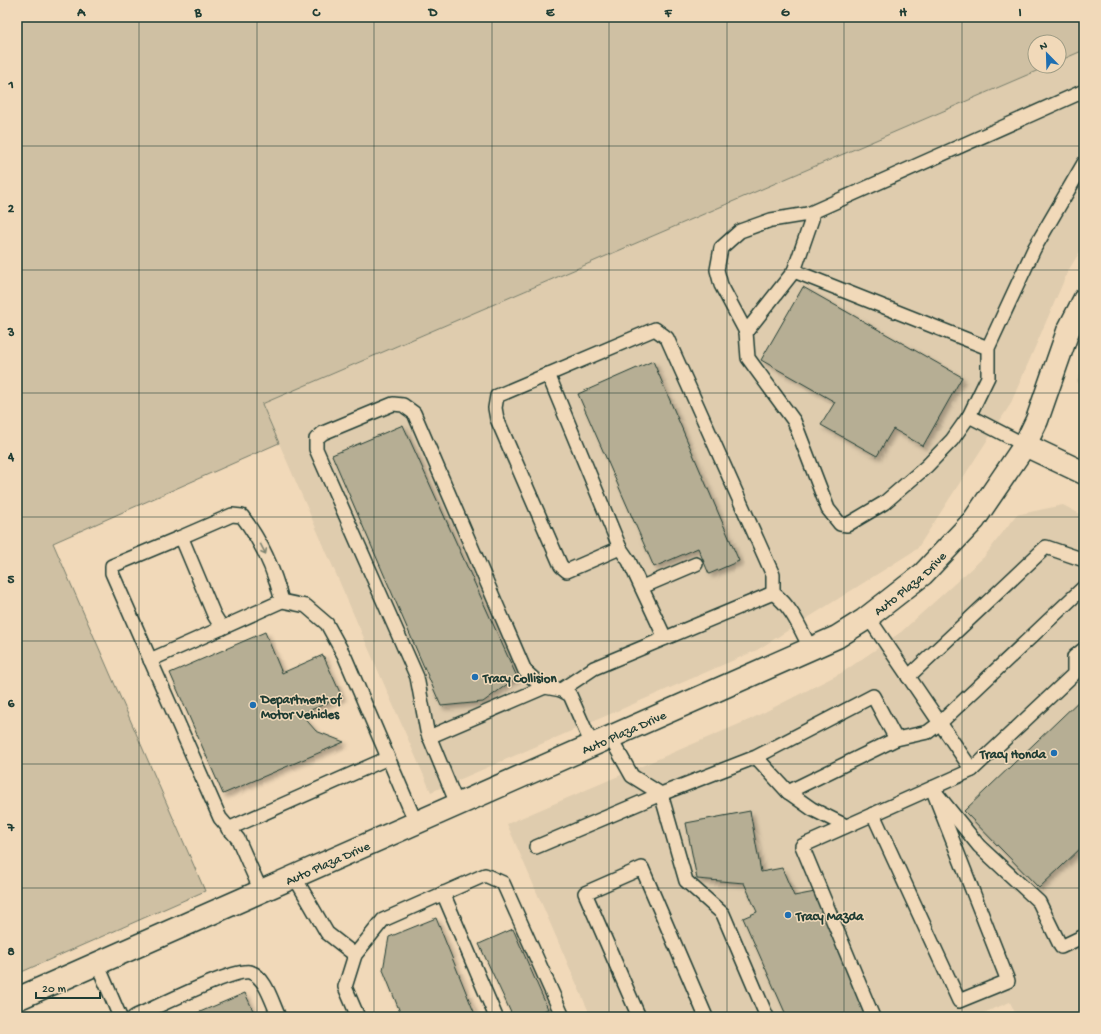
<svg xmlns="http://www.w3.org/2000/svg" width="1101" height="1034" font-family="'Gochi Hand',sans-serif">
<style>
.built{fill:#dfccae}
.green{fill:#cfc0a3;stroke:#777e6c}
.building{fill:#b6ae94;stroke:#1f3d34;filter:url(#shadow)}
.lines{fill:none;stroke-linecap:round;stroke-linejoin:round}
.lane-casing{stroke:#1f3d34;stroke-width:16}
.street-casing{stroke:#1f3d34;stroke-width:25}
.secondary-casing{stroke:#1f3d34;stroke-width:25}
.lane{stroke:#f1d9b9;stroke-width:13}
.street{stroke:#f1d9b9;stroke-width:22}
.secondary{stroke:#f1d9b9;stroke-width:22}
.oneway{stroke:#7d8370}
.grid{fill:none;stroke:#1f3d34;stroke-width:1;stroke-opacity:0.55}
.poi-dot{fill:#1f6fb2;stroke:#f1d9b9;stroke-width:1.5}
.labels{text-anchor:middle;stroke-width:3;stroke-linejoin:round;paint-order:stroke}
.street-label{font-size:13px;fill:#1f3d34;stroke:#f1d9b9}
.poi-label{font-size:13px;font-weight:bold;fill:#1f3d34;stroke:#f1d9b9;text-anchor:start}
.neatline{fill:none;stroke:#1f3d34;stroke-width:1.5}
.grid-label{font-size:13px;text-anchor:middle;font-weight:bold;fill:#1f3d34}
</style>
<defs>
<filter id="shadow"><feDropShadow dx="3.5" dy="3.5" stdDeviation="2" flood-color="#0004"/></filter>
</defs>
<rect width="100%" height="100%" fill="#f1d9b9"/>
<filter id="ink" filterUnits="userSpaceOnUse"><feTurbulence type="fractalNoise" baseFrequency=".025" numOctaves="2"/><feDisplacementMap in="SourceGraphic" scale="8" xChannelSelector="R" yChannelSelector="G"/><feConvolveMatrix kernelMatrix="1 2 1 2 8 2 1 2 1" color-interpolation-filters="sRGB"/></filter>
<g filter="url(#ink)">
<g class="built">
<polygon points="1084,50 1084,245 1068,271 1010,405 917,549 757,650 431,792 262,404 1048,66 1059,66 1059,61"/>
<polygon points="1084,367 1084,392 1077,381"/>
<polygon points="1063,505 1084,516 1084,1017 1017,1017 1010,1002 974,1017 591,1017 507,824 751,719 843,672 901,632 984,557 1016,515"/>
</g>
<polygon class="green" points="17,17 1084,17 1084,50 1059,61 1059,42 1035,42 1035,66 1048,66 262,404 279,443 53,543 205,891 17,974"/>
<g class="building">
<polygon points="803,287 962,377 923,446 893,429 877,456 821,425 835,402 761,360"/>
<polygon points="653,361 739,561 709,574 698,548 654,567 578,394"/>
<polygon points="403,425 517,677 483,702 441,706 332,455"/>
<polygon points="265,632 282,673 323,655 342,697 301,714 316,731 344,742 223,794 170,673"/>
<polygon points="1084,696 1084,845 1039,888 964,811"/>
<polygon points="750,811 761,872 782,868 794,896 815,892 868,1013 860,1017 787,1017 743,918 757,912 744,883 697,879 686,823"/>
<polygon points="436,918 476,1017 402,1017 383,970 389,937"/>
<polygon points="513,929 548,1009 529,1017 513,1017 479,944"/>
<polygon points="245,993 256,1017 188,1017"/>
</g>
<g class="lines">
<defs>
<g id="lane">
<polyline points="808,214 1084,91"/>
<polyline points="746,332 794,271"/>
<polyline points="988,348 794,271 812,219 808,214 771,220 740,231 721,248 717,270 721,285 746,332 748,358 794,421 828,509 840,524 847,525 884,503 927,466 952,440 969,416 988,377 988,348 1034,249 1084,163"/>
<polyline points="548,374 620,548"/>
<polyline points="969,416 1025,445"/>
<path d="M179,538L232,515L242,516C262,542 274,569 282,601"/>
<polyline points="642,587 696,564"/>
<polyline points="868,617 972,770 1074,674 1074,657 1084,649"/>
<polyline points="665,638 629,561 620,548 567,571 561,566 497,419 495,408 497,396 655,329 667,338 773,575 773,593"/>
<polyline points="150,660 222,628"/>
<polyline points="908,677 1046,547 1084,560"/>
<path d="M561,690L594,668L773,593C792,607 800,628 810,648"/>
<polyline points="429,737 545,687"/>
<polyline points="610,737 632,776 661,794 686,881 723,914 767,1017"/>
<polyline points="896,739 928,732 940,723 1084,587"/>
<polyline points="788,792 812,809 846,826"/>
<polyline points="457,804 427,731 417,677 316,449 316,439 323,433 393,404 403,405 414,413 525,671 537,682 545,687 561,690 570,695 592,745"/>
<polyline points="873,814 959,1001 1008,981 932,788 972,770"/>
<polyline points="228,829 388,758"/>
<polyline points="536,847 661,794 756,757 873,696 896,739 788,792 756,757"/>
<polyline points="294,876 327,933 355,955"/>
<polyline points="261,891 238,839 220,818 112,573 112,566 179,538 183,541 214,615 222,628 282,601 306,606 327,624 345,657 416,823"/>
<polyline points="443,893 496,1017"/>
<polyline points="97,963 120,1017"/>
<path d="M134,1017C153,1009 233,968 250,972C266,977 272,1003 279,1017"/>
<polyline points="358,1017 345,987 355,955 383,920 485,875 503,883 563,1017"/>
<polyline points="639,1017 585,893 642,868 706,1017"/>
<polyline points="873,1017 802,846 932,788 979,846 1039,902 1061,947 1084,936"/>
</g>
<polyline id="street" points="1025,445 1084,473"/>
<g id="secondary">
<path id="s1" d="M17,999L837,637L864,620L923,574L974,520L1025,445L1037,420L1068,331L1084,300"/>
</g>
</defs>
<use href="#lane" class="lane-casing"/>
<use href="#street" class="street-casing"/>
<use href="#secondary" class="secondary-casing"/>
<use href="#lane" class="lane"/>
<use href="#street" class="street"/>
<use href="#secondary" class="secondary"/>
</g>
<defs><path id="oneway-shaft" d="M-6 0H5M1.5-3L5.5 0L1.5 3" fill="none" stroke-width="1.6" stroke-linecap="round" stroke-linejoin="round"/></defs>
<use class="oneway" href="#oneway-shaft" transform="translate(263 549) rotate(63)"/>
</g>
<path class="grid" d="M139,17V1017M257,17V1017M374,17V1017M492,17V1017M609,17V1017M727,17V1017M844,17V1017M962,17V1017M17,146H1084M17,270H1084M17,393H1084M17,517H1084M17,641H1084M17,764H1084M17,888H1084"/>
<g class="poi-dot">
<circle cx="475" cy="677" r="4"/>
<circle cx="253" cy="705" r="4"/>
<circle cx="1054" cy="753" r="4"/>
<circle cx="788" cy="915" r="4"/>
</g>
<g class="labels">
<g class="street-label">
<text dy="5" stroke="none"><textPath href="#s1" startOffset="987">Auto Plaza Drive</textPath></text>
<text dy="5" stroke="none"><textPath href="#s1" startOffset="663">Auto Plaza Drive</textPath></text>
<text dy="5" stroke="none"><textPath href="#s1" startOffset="339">Auto Plaza Drive</textPath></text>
</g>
<g class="poi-label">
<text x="483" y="682">Tracy Collision</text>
<text x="261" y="703">Department of<tspan x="261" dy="15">Motor Vehicles</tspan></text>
<text x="1046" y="758" text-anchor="end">Tracy Honda</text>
<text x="796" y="920">Tracy Mazda</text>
</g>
</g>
<rect width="1101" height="1034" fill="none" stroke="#f1d9b9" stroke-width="44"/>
<g transform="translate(1047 54) rotate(337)"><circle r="19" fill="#f1d9b9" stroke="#9d9b84"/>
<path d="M0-3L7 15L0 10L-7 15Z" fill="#1f6fb2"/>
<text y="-6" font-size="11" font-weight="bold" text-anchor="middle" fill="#1f3d34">N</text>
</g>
<path d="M36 992v6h64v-6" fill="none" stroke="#1f3d34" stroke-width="2"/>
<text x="42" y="992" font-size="12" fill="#1f3d34" stroke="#f1d9b9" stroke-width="3" paint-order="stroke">20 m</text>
<rect x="22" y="22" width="1057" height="990" class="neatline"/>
<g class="grid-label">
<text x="81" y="16">A</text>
<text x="198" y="16">B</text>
<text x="316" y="16">C</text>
<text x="433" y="16">D</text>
<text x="550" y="16">E</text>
<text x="668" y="16">F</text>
<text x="785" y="16">G</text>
<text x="903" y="16">H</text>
<text x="1020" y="16">I</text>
<text x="11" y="88">1</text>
<text x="11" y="212">2</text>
<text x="11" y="336">3</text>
<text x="11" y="460">4</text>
<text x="11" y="583">5</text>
<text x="11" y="707">6</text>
<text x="11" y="831">7</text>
<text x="11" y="955">8</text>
</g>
</svg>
